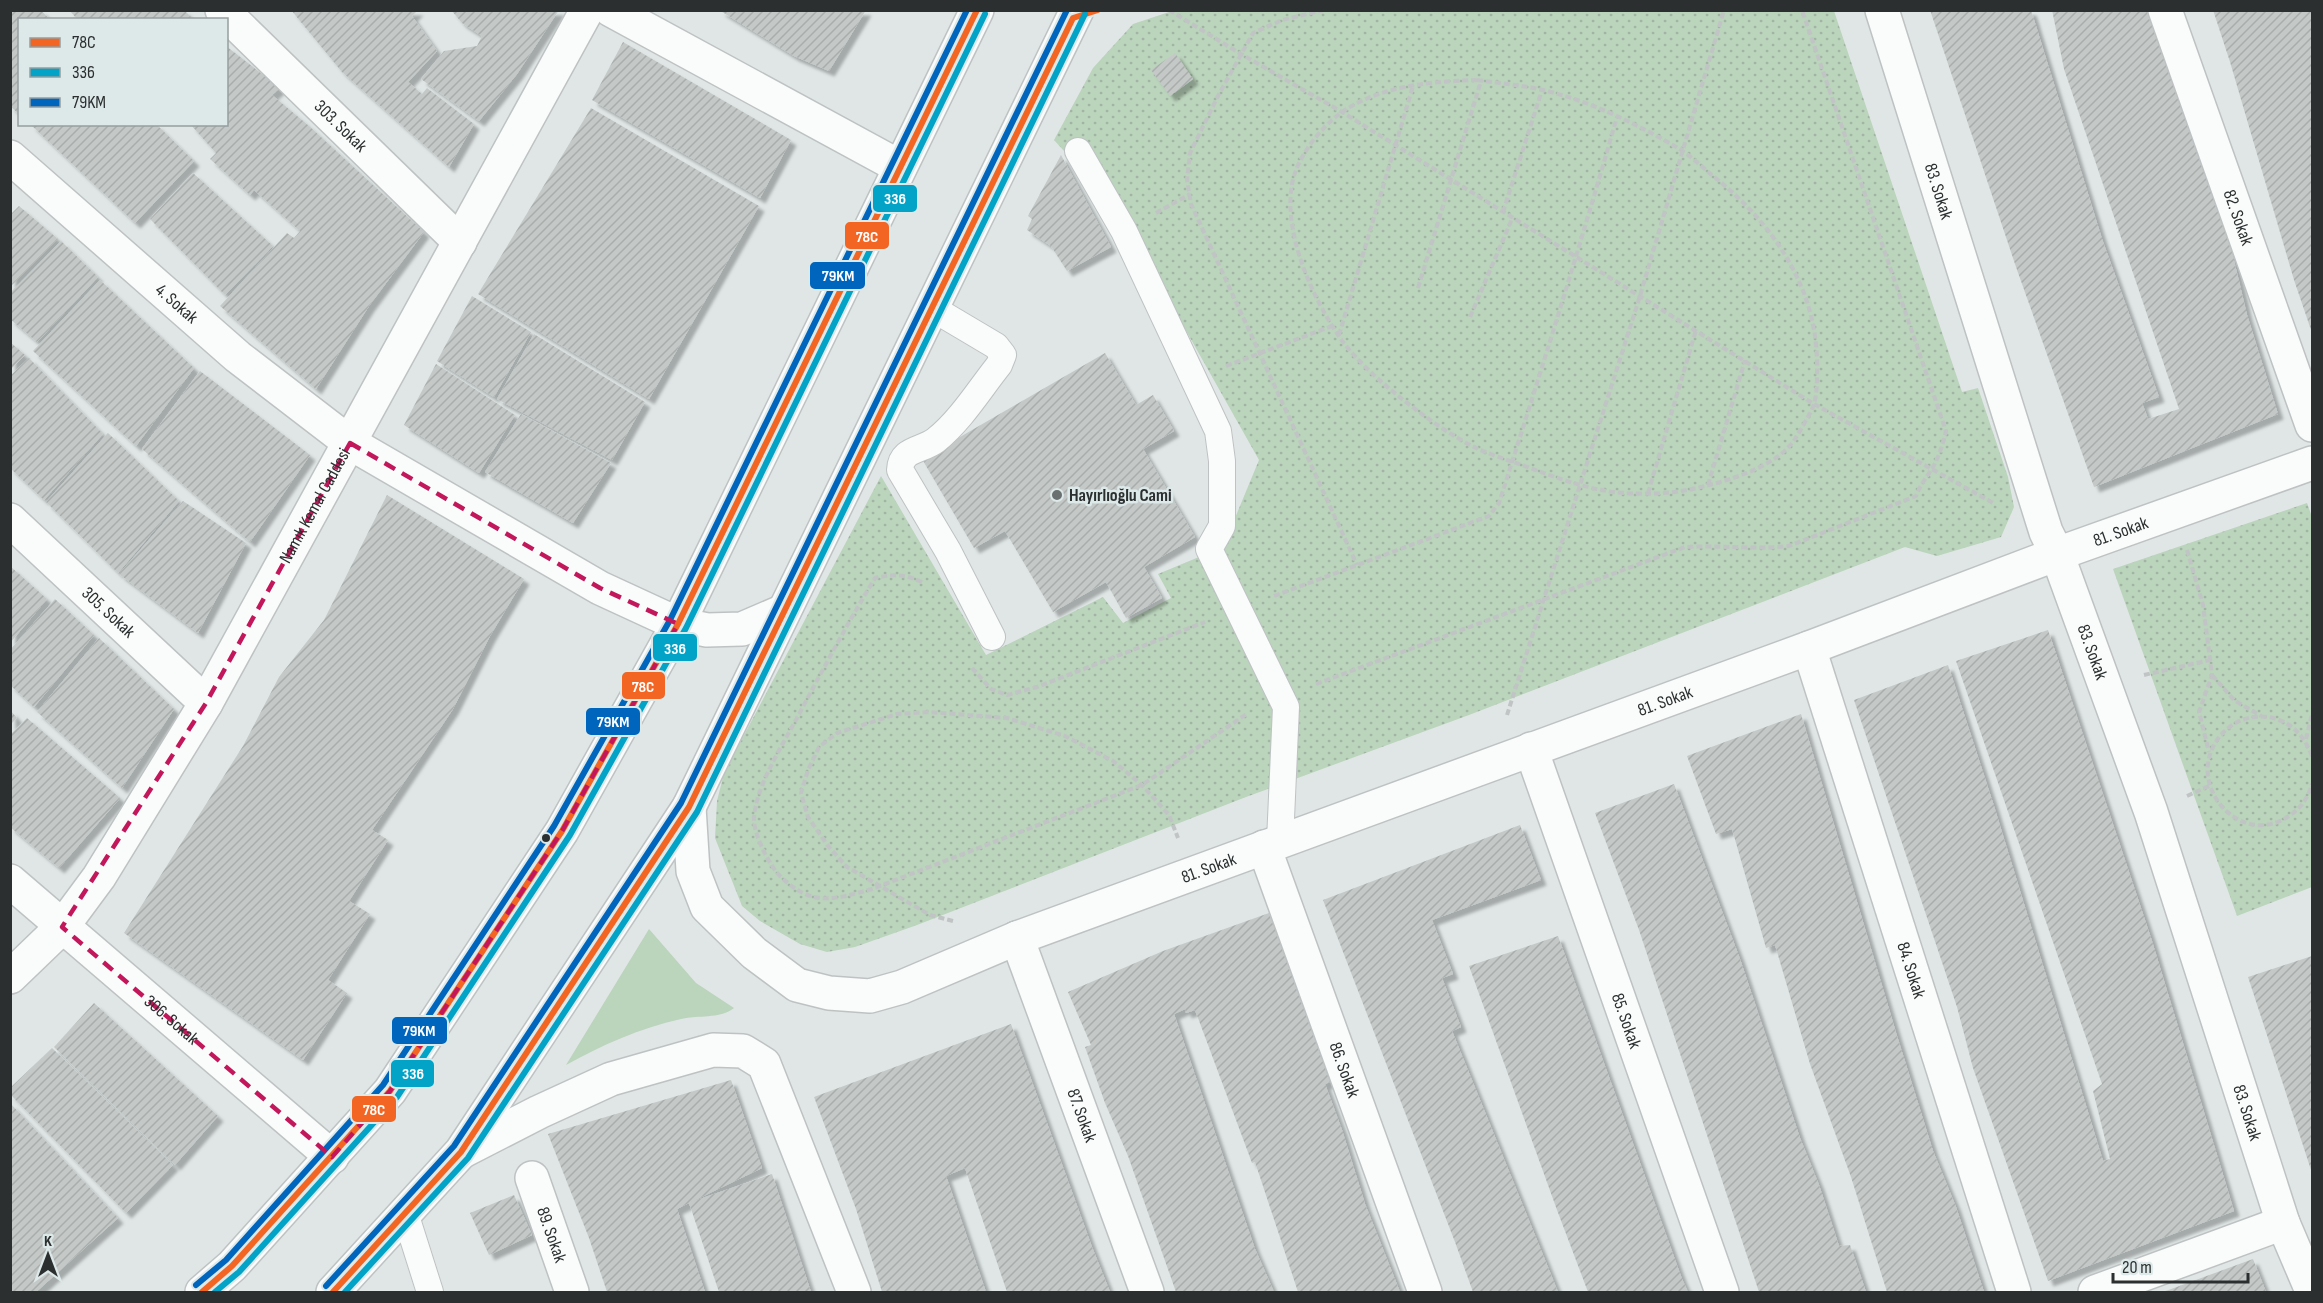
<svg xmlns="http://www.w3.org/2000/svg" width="2323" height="1303" font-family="'Sofia Sans Condensed',sans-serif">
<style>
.grass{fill:#bbd4bc}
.park{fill:url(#park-dots)}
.building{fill:url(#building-hatch);filter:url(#shadow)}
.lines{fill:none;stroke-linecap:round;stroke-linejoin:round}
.service-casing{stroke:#bec2c3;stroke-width:28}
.minor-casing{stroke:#bec2c3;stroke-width:36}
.tertiary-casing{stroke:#bec2c3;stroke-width:36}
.primary-casing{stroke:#bec2c3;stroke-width:36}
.path{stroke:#c1c4c4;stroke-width:4;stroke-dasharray:6 3;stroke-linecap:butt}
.service{stroke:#fafbfb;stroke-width:26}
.minor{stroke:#fafbfb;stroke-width:33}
.tertiary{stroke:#fafbfb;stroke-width:33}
.primary{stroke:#fafbfb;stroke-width:33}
.bus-1-casing{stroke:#dde8e9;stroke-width:10}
.bus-2-casing{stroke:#dde8e9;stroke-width:10}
.bus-3-casing{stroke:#dde8e9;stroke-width:10}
.bus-1{stroke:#f26522;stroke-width:6}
.bus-2{stroke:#02a3c6;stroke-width:6}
.bus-3{stroke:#0065bd;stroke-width:6}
.marked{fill:none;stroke:#c2185b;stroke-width:4.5;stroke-dasharray:12 8;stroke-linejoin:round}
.poi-dot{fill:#6a6f6f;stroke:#dde8e9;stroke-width:2}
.bus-dot{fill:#2b2f2f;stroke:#dde8e9;stroke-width:2}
.labels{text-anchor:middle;stroke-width:5;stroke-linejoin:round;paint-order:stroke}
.street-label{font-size:18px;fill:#2b2f2f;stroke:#dde8e9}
.poi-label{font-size:18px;font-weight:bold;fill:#2b2f2f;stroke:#dde8e9;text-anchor:start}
.line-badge{stroke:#dde8e9;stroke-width:2}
.badge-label{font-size:16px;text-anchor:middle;font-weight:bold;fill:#fff}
</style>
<defs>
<pattern id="park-dots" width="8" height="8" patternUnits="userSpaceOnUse" patternTransform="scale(1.5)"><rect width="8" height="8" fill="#bbd4bc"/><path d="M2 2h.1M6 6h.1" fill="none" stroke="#a1b6a2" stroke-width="1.8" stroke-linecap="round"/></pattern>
<pattern id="building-hatch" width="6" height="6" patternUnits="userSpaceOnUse" patternTransform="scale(1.5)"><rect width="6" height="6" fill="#c4c9c8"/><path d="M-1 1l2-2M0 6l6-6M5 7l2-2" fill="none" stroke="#a9adac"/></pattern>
<filter id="shadow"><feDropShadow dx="5.5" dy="5.5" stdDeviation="1.5" flood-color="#0004"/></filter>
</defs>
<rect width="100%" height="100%" fill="#e0e6e6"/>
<path class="grass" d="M649,929L696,983L734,1008C720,1019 698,1015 681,1019C640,1028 602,1045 566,1065Z"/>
<g class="park">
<polygon points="1175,10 1834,11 1962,392 1978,388 2008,477 2014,507 2001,537 1937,556 1905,547 1469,715 1246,797 917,925 855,947 827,952 800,944 760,921 742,906 715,838 717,801 724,773 881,476 986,655 1103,597 1123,623 1171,598 1158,574 1223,547 1259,460 1079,141 1064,151 1054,140 1093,68 1133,24"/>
<polygon points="2307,503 2312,517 2312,887 2237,916 2113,569"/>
</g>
<g class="building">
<polygon points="10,10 41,10 50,20 20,20 20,115 10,106"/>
<polygon points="69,10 184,10 194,20 78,20"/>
<polygon points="291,10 418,10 412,16 437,51 408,82 422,94 427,88 474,124 449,167 342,72"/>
<polygon points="451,10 559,10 517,74 479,121 421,79 444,51 477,46 482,36 462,23"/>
<polygon points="719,10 866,10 829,71 794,56"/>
<polygon points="1930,10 2031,10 2102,239 2159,397 2142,403 2148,419 2179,409 2064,69 2052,10 2153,10 2232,252 2247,315 2278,414 2094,487 2016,267"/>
<polygon points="2213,10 2312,10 2312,333 2294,280 2230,62"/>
<polygon points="623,42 791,140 760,198 592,100"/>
<polygon points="226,46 280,88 272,95 309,126 424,232 369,306 316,389 220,306 287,233 294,238 300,231 254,190 250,195 210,159 216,153 190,124 226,124"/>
<polygon points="1175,53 1193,79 1170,96 1151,70"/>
<polygon points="591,108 759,206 649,399 478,294"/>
<polygon points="30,124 156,124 194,161 135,223"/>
<polygon points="1061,155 1111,247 1067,271 1051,246 1027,230 1032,219 1028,216"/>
<polygon points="193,173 273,246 225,295 150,219"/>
<polygon points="19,206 58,239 10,287 10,215"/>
<polygon points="61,241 98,277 37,342 10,319 10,293"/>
<polygon points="100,280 194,368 136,446 33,351"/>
<polygon points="472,296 531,332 494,397 437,361"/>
<polygon points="534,334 645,402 612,460 497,399"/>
<polygon points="10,342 25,355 10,370"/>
<polygon points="1105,353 1136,405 1153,395 1174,431 1143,449 1195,537 1144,567 1162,598 1126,618 1106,582 1053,612 1005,531 974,548 922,459"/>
<polygon points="29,358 103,434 44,500 10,468 10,376"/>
<polygon points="436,364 515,415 479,473 404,425"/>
<polygon points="200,371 310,455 250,542 142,449"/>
<polygon points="521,414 611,463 573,523 485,472"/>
<polygon points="108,433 179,501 118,573 46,502"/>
<polygon points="387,495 524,579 490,636 453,709 372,830 388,840 349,901 370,914 328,980 347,993 303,1060 124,933 243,746 279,677 324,620"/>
<polygon points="183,501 246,543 198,633 119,574"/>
<polygon points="10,566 47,599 10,643"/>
<polygon points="55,599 94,635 34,707 10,685 10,650"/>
<polygon points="2048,630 2151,938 2234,1211 2048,1281 1973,1068 1957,1007 1854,700 1948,665 1993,803 2103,1161 2110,1159 2093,1091 2102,1084 1956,661"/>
<polygon points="99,638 174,709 122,788 37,712"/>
<polygon points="10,710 17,718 10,725"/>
<polygon points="1801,714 1897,1036 1933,1151 1956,1207 1984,1292 1887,1292 1851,1177 1810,1064 1775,945 1766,948 1732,829 1716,834 1687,756"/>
<polygon points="27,718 120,798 59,868 10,827 10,735"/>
<polygon points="1674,784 1740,959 1800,1138 1819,1185 1839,1246 1850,1245 1866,1292 1759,1292 1639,930 1595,813"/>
<polygon points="1520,825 1541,880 1432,920 1453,974 1442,978 1461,1027 1452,1031 1558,1292 1473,1292 1455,1242 1323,900"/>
<polygon points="1269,913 1330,1082 1325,1084 1342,1130 1365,1204 1400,1292 1298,1292 1255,1162 1252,1163 1195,1010 1186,1013 1185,1009 1174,1014 1255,1249 1274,1292 1176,1292 1128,1156 1105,1103 1085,1047 1091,1045 1068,992 1163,951"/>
<polygon points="1558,936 1682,1279 1688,1292 1588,1292 1557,1210 1469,966"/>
<polygon points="2312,956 2312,1173 2248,977"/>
<polygon points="94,1003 218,1116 175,1165 54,1047"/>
<polygon points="1011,1024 1092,1247 1110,1292 1007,1292 965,1168 946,1176 986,1292 882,1292 856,1209 814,1097"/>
<polygon points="52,1048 173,1165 126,1213 10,1094 10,1088"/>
<polygon points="731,1080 762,1168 691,1202 772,1174 811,1292 719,1292 689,1203 677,1209 705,1292 607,1292 589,1238 548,1134"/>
<polygon points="10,1103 118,1218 36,1292 10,1292"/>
<polygon points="514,1195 532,1235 489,1255 470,1213"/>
<polygon points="2253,1259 2266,1292 2163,1292"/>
</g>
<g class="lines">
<defs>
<g id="service">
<polyline points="1078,151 1124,231 1218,431 1222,461 1222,526 1209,549 1286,707 1280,841"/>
<path d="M932,308L996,346L1003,355L999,365C979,390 961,420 936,440C922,451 901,448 900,470L948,551L992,637"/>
<polyline points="405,1213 430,1292"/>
</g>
<g id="minor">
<path id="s1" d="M222,10L460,242"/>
<polyline points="611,10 900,167"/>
<path id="s2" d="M1882,10L2046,532L2057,554L2151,812L2283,1223L2312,1291"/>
<path id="s3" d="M2165,10L2312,425"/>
<path id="s4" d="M10,157L238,357L350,443"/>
<path id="s5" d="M10,520L206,703"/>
<path id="s6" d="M1809,648L2014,1292"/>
<path id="s7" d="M1531,749L1722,1292"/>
<path id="s8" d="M1264,847L1425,1292"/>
<path id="s9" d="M10,881L332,1157"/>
<path id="s10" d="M1017,938L1147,1292"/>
<path id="s11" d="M10,977L62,927L99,877L206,703L587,10"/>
<path id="s12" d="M532,1178L572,1292"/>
<polyline points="2095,1292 2283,1223"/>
</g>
<g id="tertiary">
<path id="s13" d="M1017,938L1809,648L2057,554L2312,463"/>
</g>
<g id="primary">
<polyline points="350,443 600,588 678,624 707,630 742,629 784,611"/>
<polyline points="689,807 693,871 707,907 754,953 797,985 829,993 870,996 902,987 1017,938"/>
<polyline points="463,1151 539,1112 611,1079 713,1050 743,1051 764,1064 854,1292"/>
<polyline points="202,1292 232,1266 390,1091 562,831 678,624 977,10"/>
<polyline points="333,1292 461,1152 689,807 1077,10"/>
</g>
</defs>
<use href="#service" class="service-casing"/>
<use href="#minor" class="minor-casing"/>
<use href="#tertiary" class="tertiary-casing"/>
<use href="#primary" class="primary-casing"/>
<g class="path">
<polyline points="1169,10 1241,54 1342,112 1814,404 1995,504"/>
<polyline points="1324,10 1282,20 1253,33 1219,94 1190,153 1187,180 1191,204 1357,565"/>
<path d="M1477,80C1499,83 1521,85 1543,90C1590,101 1637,124 1678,148C1691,156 1702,167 1713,176C1774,224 1819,290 1817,370C1817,382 1817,396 1813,407C1808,418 1801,429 1795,439C1778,465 1734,479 1705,486C1679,493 1651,495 1624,493C1594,491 1566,481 1538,471C1518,463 1496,457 1476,448C1437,429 1369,377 1343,342C1314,302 1283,235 1292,184C1297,157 1320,128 1342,112C1379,86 1433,81 1477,80Z"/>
<polyline points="1503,212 1542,90"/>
<polyline points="1156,213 1190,194"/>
<polyline points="1418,288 1481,81"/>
<polyline points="1470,317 1512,219"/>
<polyline points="1339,335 1413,86"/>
<polyline points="1226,366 1332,326"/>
<polyline points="1708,485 1745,360"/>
<polyline points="1648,493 1696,330"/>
<polyline points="2187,550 2203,605 2212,675 2199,712 2209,752"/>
<path d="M922,582C905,574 893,574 875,578C847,624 822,671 797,718C782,746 756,786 754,818C753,833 769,865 780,876C812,907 832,900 872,889L1142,785L1248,713"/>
<path d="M1274,596L1489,516L1499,503C1540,375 1580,246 1617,117"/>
<polyline points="972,668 991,689 1007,695 1037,687 1205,622"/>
<polyline points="2144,675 2210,660"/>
<polyline points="2212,675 2234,700 2261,716"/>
<path d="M1316,684L1685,547C1720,545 1754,550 1789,546L1916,496C1920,485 1927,477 1933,467C1939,456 1943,444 1946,431L1802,10"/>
<polyline points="1507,715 1640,296 1724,10"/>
<polyline points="2306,739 2312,714"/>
<path d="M2312,756C2305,739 2296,726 2279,720C2262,713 2240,717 2227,729C2176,774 2236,852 2289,816C2301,808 2308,798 2312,784"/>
<polyline points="2187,796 2209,786"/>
<polyline points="953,921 930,915 847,867 828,846 808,817 801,793 808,770 819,747 837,733 897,714 929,712 1007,718 1065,736 1113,761 1142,785 1169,815 1178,838"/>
</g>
<use href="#service" class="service"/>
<use href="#minor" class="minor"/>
<use href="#tertiary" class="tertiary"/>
<use href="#primary" class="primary"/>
<defs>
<g id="bus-1">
<polyline points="202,1292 232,1266 390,1091 562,831 678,624 977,10"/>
<polyline points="333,1292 461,1152 689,807 1073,18 1098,10"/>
</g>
<g id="bus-2">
<polyline points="215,1292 239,1272 397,1097 570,835 686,628 985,14"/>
<polyline points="345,1292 468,1158 697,812 1085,14"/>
</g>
<g id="bus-3">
<polyline points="196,1285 226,1260 383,1085 554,826 670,620 967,10"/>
<polyline points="326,1286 454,1146 681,803 1067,10"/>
</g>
</defs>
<use href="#bus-1" class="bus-1-casing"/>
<use href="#bus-2" class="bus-2-casing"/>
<use href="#bus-3" class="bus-3-casing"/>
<use href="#bus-1" class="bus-1"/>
<use href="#bus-2" class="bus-2"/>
<use href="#bus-3" class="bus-3"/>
</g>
<path class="marked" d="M350,443L600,588L678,624L562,831L390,1091L332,1157L62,927L206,703Z"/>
<circle class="poi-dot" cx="1057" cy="495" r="6"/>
<circle class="bus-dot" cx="546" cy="838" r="5"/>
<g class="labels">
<g class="street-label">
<text dy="6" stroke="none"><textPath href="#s1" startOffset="166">303. Sokak</textPath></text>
<text dy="6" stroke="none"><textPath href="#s2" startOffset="190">83. Sokak</textPath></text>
<text dy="6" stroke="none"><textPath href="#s3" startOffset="220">82. Sokak</textPath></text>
<text dy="6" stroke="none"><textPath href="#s4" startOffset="222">4. Sokak</textPath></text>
<text dy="6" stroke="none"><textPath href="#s11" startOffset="564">Namık Kemal Caddesi</textPath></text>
<text dy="6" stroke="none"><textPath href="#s13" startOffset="1176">81. Sokak</textPath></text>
<text dy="6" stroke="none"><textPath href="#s5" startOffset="135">305. Sokak</textPath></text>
<text dy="6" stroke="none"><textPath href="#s2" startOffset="676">83. Sokak</textPath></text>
<text dy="6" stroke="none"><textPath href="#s13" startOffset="690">81. Sokak</textPath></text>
<text dy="6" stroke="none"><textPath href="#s13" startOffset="204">81. Sokak</textPath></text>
<text dy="6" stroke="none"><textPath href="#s6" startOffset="338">84. Sokak</textPath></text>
<text dy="6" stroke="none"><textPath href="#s9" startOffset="213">306. Sokak</textPath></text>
<text dy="6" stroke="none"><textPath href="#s7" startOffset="288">85. Sokak</textPath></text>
<text dy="6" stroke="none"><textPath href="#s8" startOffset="237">86. Sokak</textPath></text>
<text dy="6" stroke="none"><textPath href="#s2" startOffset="1162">83. Sokak</textPath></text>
<text dy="6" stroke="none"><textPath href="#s10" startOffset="189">87. Sokak</textPath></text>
<text dy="6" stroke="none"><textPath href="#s12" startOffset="60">89. Sokak</textPath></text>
</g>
<g class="poi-label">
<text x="1069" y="501">Hayırlıoğlu Cami</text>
</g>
</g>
<g class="line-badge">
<rect x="872" y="184" width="46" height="29" rx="6" fill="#02a3c6"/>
<rect x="844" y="221" width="46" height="29" rx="6" fill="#f26522"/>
<rect x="809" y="261" width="57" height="29" rx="6" fill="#0065bd"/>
<rect x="652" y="633" width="46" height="29" rx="6" fill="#02a3c6"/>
<rect x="621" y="671" width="45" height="29" rx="6" fill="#f26522"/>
<rect x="585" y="707" width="56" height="29" rx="6" fill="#0065bd"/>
<rect x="391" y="1016" width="57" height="29" rx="6" fill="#0065bd"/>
<rect x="390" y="1059" width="45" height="29" rx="6" fill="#02a3c6"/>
<rect x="351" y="1095" width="46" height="28" rx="6" fill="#f26522"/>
</g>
<g class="badge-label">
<text x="895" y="204">336</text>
<text x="867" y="242">78C</text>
<text x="838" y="281">79KM</text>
<text x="675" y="654">336</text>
<text x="643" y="692">78C</text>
<text x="613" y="727">79KM</text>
<text x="419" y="1036">79KM</text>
<text x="413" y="1079">336</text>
<text x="374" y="1115">78C</text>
</g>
<rect width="2323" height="1303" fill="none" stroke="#2b2f2f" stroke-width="24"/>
<rect x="18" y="18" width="210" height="108" fill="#dde8e9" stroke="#969e9f" stroke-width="1.5"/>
<rect x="30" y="38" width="30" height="9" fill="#f26522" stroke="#969e9f" stroke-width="1.5"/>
<text x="72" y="48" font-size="18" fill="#2b2f2f">78C</text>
<rect x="30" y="68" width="30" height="9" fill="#02a3c6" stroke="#969e9f" stroke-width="1.5"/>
<text x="72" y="78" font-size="18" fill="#2b2f2f">336</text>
<rect x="30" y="98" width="30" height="9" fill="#0065bd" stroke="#969e9f" stroke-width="1.5"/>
<text x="72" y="108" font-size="18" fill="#2b2f2f">79KM</text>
<g transform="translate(48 1255)" stroke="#dde8e9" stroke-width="4.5" paint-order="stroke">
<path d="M0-4.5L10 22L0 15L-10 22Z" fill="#2b2f2f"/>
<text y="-9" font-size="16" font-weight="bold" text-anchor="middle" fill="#2b2f2f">K</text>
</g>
<path d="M2113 1273v9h135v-9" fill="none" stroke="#2b2f2f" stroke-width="3"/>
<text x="2122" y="1273" font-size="18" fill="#2b2f2f" stroke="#dde8e9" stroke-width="4.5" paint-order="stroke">20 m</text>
</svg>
